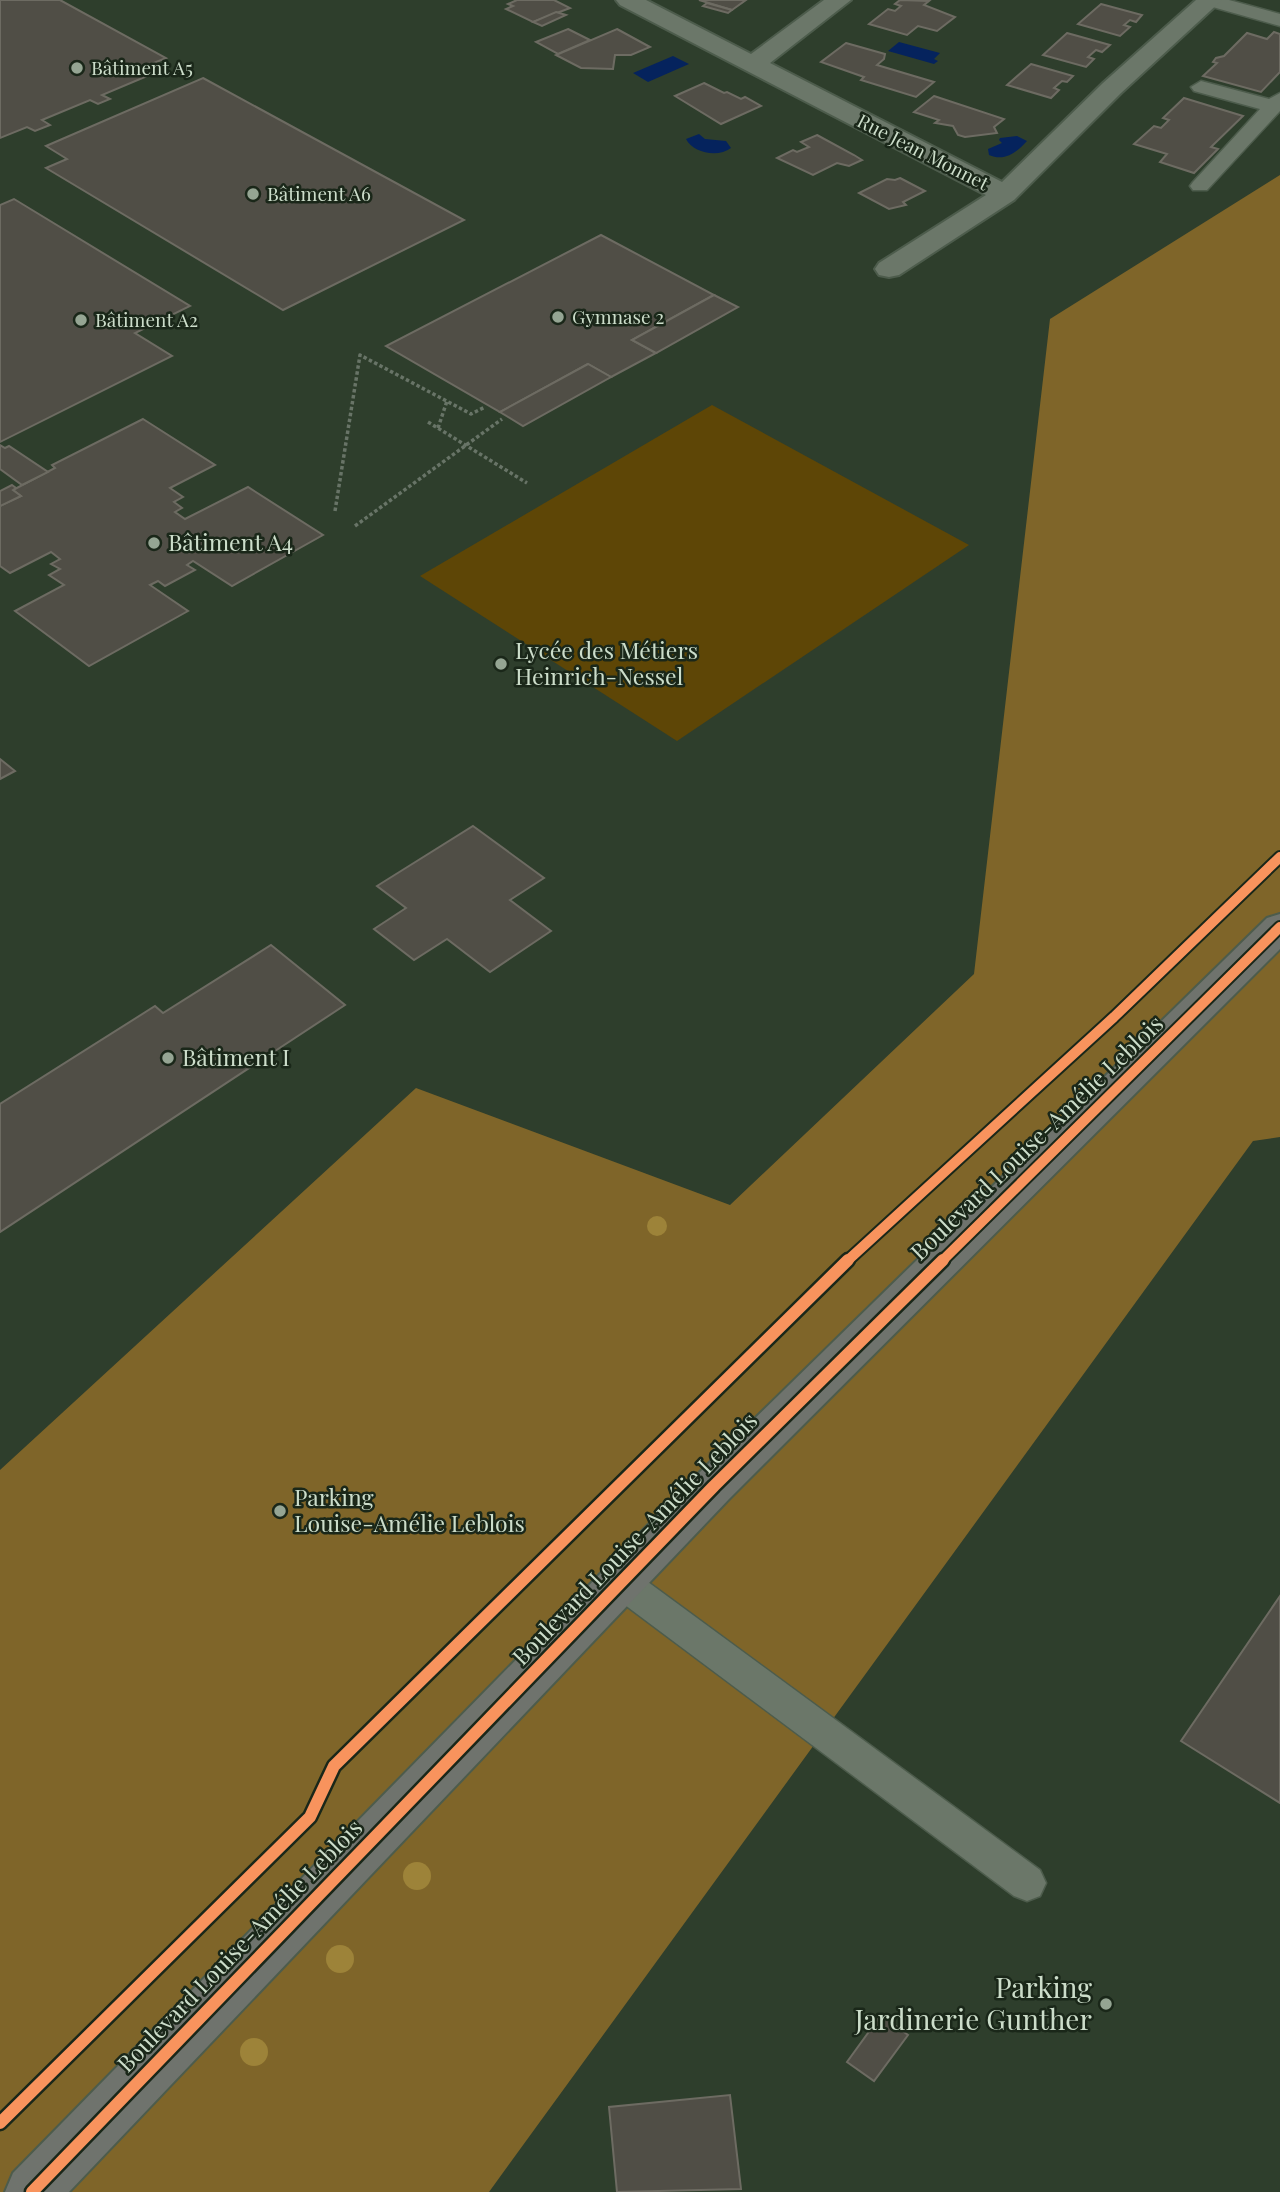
<svg xmlns="http://www.w3.org/2000/svg" width="1280" height="2192" font-family="'Playfair Display',serif">
<style>
.green{fill:#5e4606}
.forest{fill:#7f6529}
.water{fill:#05235d}
.building{fill:#504e46;stroke:#6d6b62;stroke-width:2}
.lines{fill:none;stroke-linecap:round;stroke-linejoin:round}
.service-casing{stroke:#4d5c4c;stroke-width:3}
.minor-casing{stroke:#4d5c4c;stroke-width:4}
.primary-casing{stroke:#4d5c4c;stroke-width:4}
.path{stroke:#687467;stroke-width:3.5;stroke-dasharray:3.5 2.5;stroke-linecap:butt}
.service{fill:#6b7769;fill-rule:evenodd}
.minor{fill:#6b7769;fill-rule:evenodd}
.primary{fill:#6f736d;fill-rule:evenodd}
.cycleway-far1-casing{stroke:#1a2719;stroke-width:14}
.cycleway-casing{stroke:#1a2719;stroke-width:17}
.cycleway-far1{stroke:#f8935d;stroke-width:10}
.cycleway{stroke:#f8935d;stroke-width:12}
.tree{fill:#9d8339}
.poi-dot{fill:#95a593;stroke:#1a2719;stroke-width:2.5}
.labels{text-anchor:middle;stroke-width:5;stroke-linejoin:round;paint-order:stroke}
.far-poi-label{font-size:19px;fill:#ccddca;stroke:#1a2719;text-anchor:start}
.far-street-label{font-size:19px;fill:#ccddca;stroke:#1a2719}
.poi-label{font-size:23px;fill:#ccddca;stroke:#1a2719;text-anchor:start}
.street-label{font-size:23px;fill:#ccddca;stroke:#1a2719}
.near-poi-label{font-size:28px;fill:#ccddca;stroke:#1a2719;text-anchor:end}
</style>
<rect width="100%" height="100%" fill="#2e3e2c"/>
<polygon class="green" points="712,405 969,545 677,741 420,576"/>
<polygon class="forest" points="1280,175 1280,1137 1253,1141 489,2192 0,2192 0,1470 416,1088 730,1205 974,974 1050,319"/>
<g class="water">
<polygon points="899,42 940,53 934,59 938,61 934,64 888,51"/>
<polygon points="673,56 689,64 648,82 633,73"/>
<path d="M699,134L705,139L726,141L731,148C718,158 693,153 686,139Z"/>
<path d="M1017,136L1027,141C1017,152 1005,162 989,155L988,149L1002,143L999,140L1000,138Z"/>
</g>
<g class="building">
<polygon points="0,0 60,0 166,58 149,65 159,71 102,95 110,99 98,104 90,100 42,120 50,125 35,131 27,127 0,138"/>
<polygon points="517,0 554,0 570,8 533,22 506,9 513,6 508,4"/>
<polygon points="699,0 746,0 732,10"/>
<polygon points="900,0 929,1 924,5 955,17 937,31 918,26 907,35 869,24 888,9 895,11 901,6 895,4"/>
<polygon points="707,3 732,10 728,13 703,6"/>
<polygon points="1101,4 1142,15 1136,22 1130,20 1124,25 1130,27 1120,36 1078,24"/>
<polygon points="556,12 566,15 542,26 533,22"/>
<polygon points="568,29 590,40 558,54 536,42"/>
<polygon points="617,29 650,47 631,55 615,55 613,69 581,68 556,55"/>
<polygon points="1274,32 1280,34 1280,72 1261,92 1203,76 1217,63 1213,62 1216,58 1224,56 1247,33 1267,39"/>
<polygon points="1067,33 1110,45 1102,52 1096,50 1088,57 1094,59 1086,67 1043,55"/>
<polygon points="846,43 885,54 884,59 877,65 934,82 916,97 861,80 864,77 821,62"/>
<polygon points="1031,64 1073,76 1067,82 1062,81 1054,88 1059,90 1051,98 1007,85"/>
<polygon points="203,78 464,220 283,310 46,168 67,159 46,146"/>
<polygon points="704,83 724,93 727,92 741,99 745,97 761,106 721,124 675,96"/>
<polygon points="934,96 1004,119 994,127 997,133 965,137 958,135 953,126 935,123 939,120 914,112"/>
<polygon points="1184,98 1243,116 1211,147 1218,149 1194,173 1160,162 1167,154 1134,144 1154,126 1161,128 1169,120 1163,118"/>
<polygon points="817,135 854,155 862,160 849,166 837,163 813,175 777,158 793,150 797,152 809,147 801,142"/>
<polygon points="900,178 925,191 903,202 906,205 889,209 859,193 887,179 895,180"/>
<polygon points="14,199 190,306 135,333 172,356 0,442 0,205"/>
<polygon points="601,235 714,295 632,340 656,353 611,377 588,364 500,412 386,346"/>
<polygon points="714,295 738,307 656,353 632,340"/>
<polygon points="588,364 611,377 523,426 500,412"/>
<polygon points="143,419 215,465 170,488 183,497 174,502 182,508 175,512 185,519 248,487 323,535 232,586 193,561 187,565 195,570 165,586 158,581 150,585 188,611 89,666 15,611 64,585 49,575 60,569 51,564 60,559 51,552 10,573 0,566 0,506 21,496 13,490 55,468 52,465"/>
<polygon points="0,445 5,448 9,446 48,472 22,485 0,469"/>
<polygon points="12,485 16,488 13,490 21,496 0,506 0,491"/>
<polygon points="0,759 15,771 0,779"/>
<polygon points="473,826 544,878 510,900 551,931 490,972 447,939 414,960 374,929 406,908 377,886"/>
<polygon points="271,945 345,1005 0,1232 0,1104 155,1006 163,1013"/>
<polygon points="1280,1596 1280,1803 1181,1741"/>
<polygon points="881,2015 908,2035 874,2081 847,2062"/>
<polygon points="730,2095 741,2189 617,2192 609,2107"/>
</g>
<g class="lines">
<defs>
<g id="service">
<polygon points="1200,0 1229,0 1280,14 1280,26 1202,4"/>
<polygon points="1201,81 1269,99 1280,93 1280,111 1207,190 1193,190 1190,186 1193,182 1260,109 1194,91 1191,87"/>
<polygon points="621,1567 633,1571 1040,1870 1046,1883 1040,1896 1027,1901 1014,1896 609,1593 604,1582 609,1571"/>
</g>
<polygon id="minor" points="616,0 646,0 751,54 824,0 851,0 770,63 1002,182 1103,83 1196,0 1222,0 1121,93 1014,200 899,275 889,277 879,275 875,269 879,263 986,195 620,5"/>
<polygon id="primary" points="1280,914 1280,949 729,1499 69,2192 5,2192 13,2173 699,1473 1267,918"/>
</defs>
<use href="#service" class="service-casing"/>
<use href="#minor" class="minor-casing"/>
<use href="#primary" class="primary-casing"/>
<g class="path">
<polyline points="428,422 527,483"/>
<polyline points="438,428 447,401"/>
<polyline points="335,511 360,355 471,414 485,407"/>
<polyline points="355,526 502,419"/>
</g>
<use href="#service" class="service"/>
<use href="#minor" class="minor"/>
<use href="#primary" class="primary"/>
<defs>
<g id="cycleway-far1">
<polyline points="846,1262 1114,1017 1280,857"/>
<polyline points="941,1262 1280,927"/>
</g>
<g id="cycleway">
<polyline points="0,2123 310,1817 334,1766 848,1260"/>
<polyline points="32,2192 714,1486 943,1260"/>
</g>
</defs>
<use href="#cycleway-far1" class="cycleway-far1-casing"/>
<use href="#cycleway" class="cycleway-casing"/>
<use href="#cycleway-far1" class="cycleway-far1"/>
<use href="#cycleway" class="cycleway"/>
</g>
<g class="tree">
<circle cx="657" cy="1226" r="10"/>
<circle cx="417" cy="1876" r="14"/>
<circle cx="340" cy="1959" r="14"/>
<circle cx="254" cy="2052" r="14"/>
</g>
<g class="poi-dot">
<circle cx="77" cy="68" r="7"/>
<circle cx="253" cy="194" r="7"/>
<circle cx="558" cy="317" r="7"/>
<circle cx="81" cy="320" r="7"/>
<circle cx="154" cy="543" r="7"/>
<circle cx="501" cy="664" r="7"/>
<circle cx="168" cy="1058" r="7"/>
<circle cx="280" cy="1511" r="7"/>
<circle cx="1106" cy="2004" r="7"/>
</g>
<g class="labels">
<g class="far-poi-label">
<text x="91" y="75">Bâtiment A5</text>
<text x="267" y="201">Bâtiment A6</text>
<text x="572" y="324">Gymnase 2</text>
<text x="95" y="327">Bâtiment A2</text>
</g>
<g class="far-street-label">
<text transform="translate(923 152) rotate(27)" y="7">Rue Jean Monnet</text>
</g>
<g class="poi-label">
<text x="168" y="551">Bâtiment A4</text>
<text x="515" y="659">Lycée des Métiers<tspan x="515" dy="26">Heinrich-Nessel</tspan></text>
<text x="182" y="1066">Bâtiment I</text>
<text x="294" y="1506">Parking<tspan x="294" dy="26">Louise-Amélie Leblois</tspan></text>
</g>
<g class="street-label">
<text transform="translate(1037 1138) rotate(-44)" y="8">Boulevard Louise-Amélie Leblois</text>
<text transform="translate(635 1539) rotate(-46)" y="8">Boulevard Louise-Amélie Leblois</text>
<text transform="translate(240 1946) rotate(-46)" y="8">Boulevard Louise-Amélie Leblois</text>
</g>
<g class="near-poi-label">
<text x="1092" y="1998">Parking<tspan x="1092" dy="32">Jardinerie Gunther</tspan></text>
</g>
</g>
</svg>
